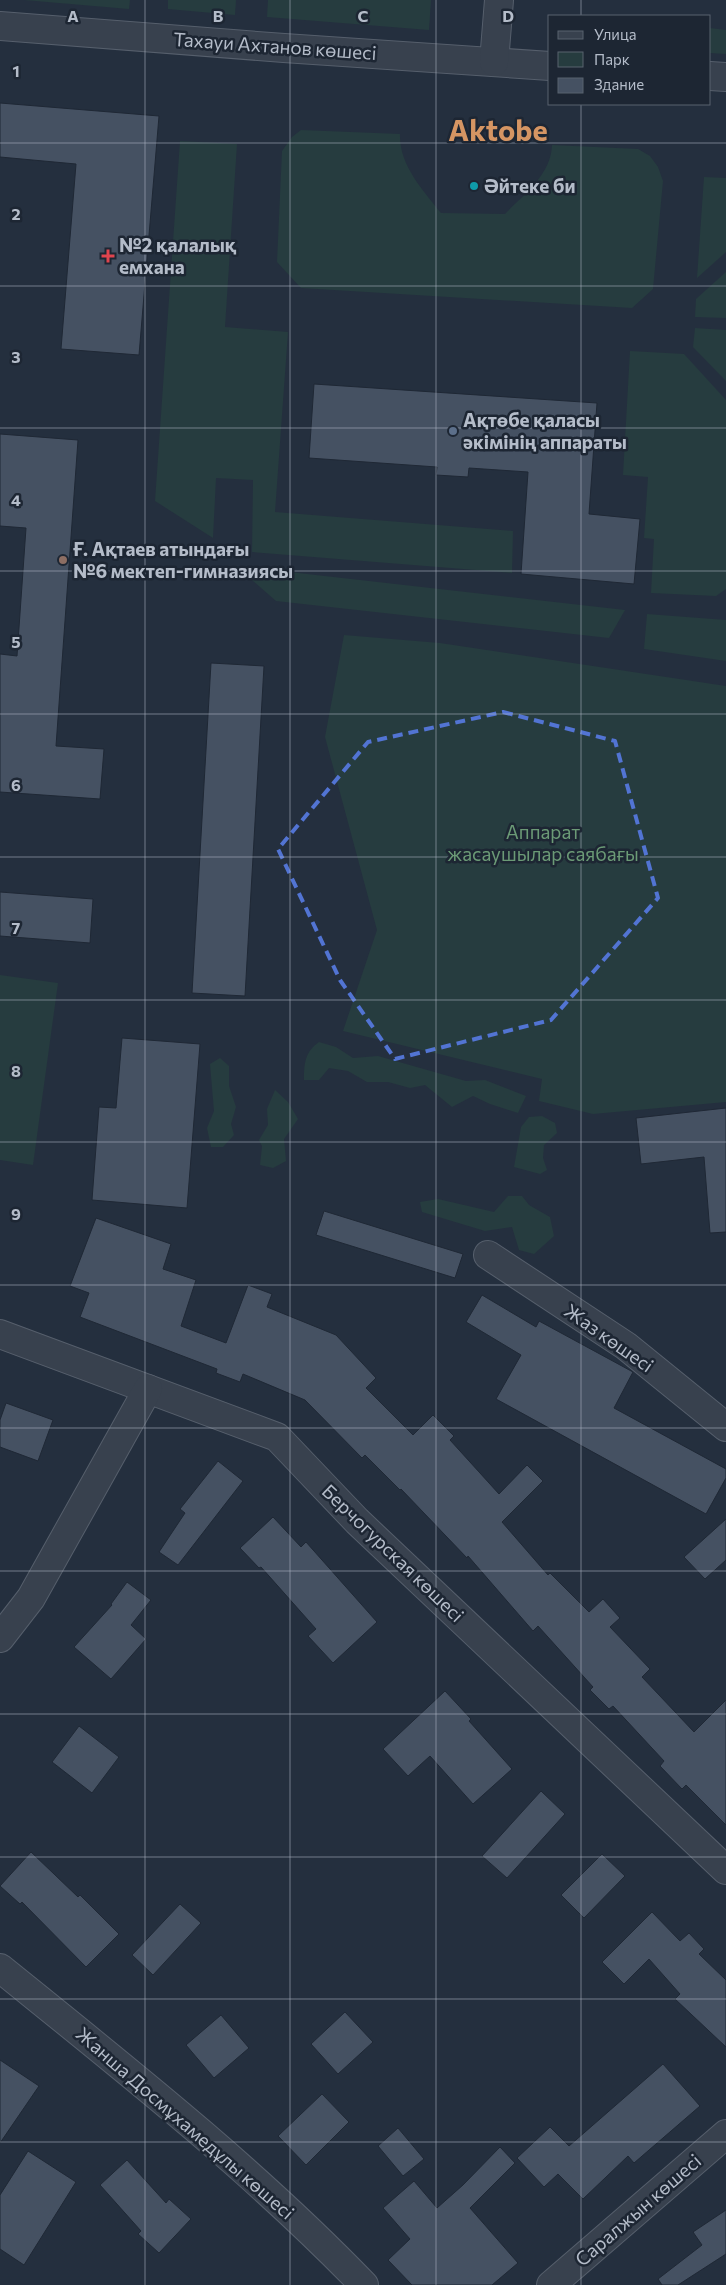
<svg xmlns="http://www.w3.org/2000/svg" width="726" height="2285" font-family="Commissioner,sans-serif">
<style>
.green{fill:#263c3f}
.building{fill:#455162;stroke:#1f2835}
.lines{fill:none;stroke-linecap:round;stroke-linejoin:round}
.minor-casing{stroke:#565f6c;stroke-width:30}
.minor{stroke:#38414e;stroke-width:28}
.marked{fill:none;stroke:#5274d3;stroke-width:4;stroke-dasharray:10 6;stroke-linejoin:round}
.grid{fill:none;stroke:#b4bcc9;stroke-width:1;stroke-opacity:0.55}
.culture-dot{fill:#0f9aa8;stroke:#1d2633;stroke-width:2}
.health-dot{fill:#e0444e;stroke:#1d2633;stroke-width:2}
.service-dot{fill:#5c6f8a;stroke:#1d2633;stroke-width:2}
.education-dot{fill:#8d6e63;stroke:#1d2633;stroke-width:2}
.labels{text-anchor:middle;stroke-width:5;stroke-linejoin:round;paint-order:stroke}
.street-label{font-size:19px;fill:#b4bcc9;stroke:#1d2633}
.poi-label{font-size:19px;font-weight:bold;fill:#b4bcc9;stroke:#1d2633;text-anchor:start}
.park-label{font-size:19px;fill:#6b9a76;stroke:#1d2633}
.town-label{font-size:29px;font-weight:bold;fill:#d59563;stroke:#1d2633}
.grid-label{font-size:16px;text-anchor:middle;font-weight:bold;fill:#b4bcc9;stroke:#1d2633;stroke-width:5;stroke-linejoin:round;paint-order:stroke}
</style>
<rect width="100%" height="100%" fill="#242f3e"/>
<g class="green">
<polygon points="24,0 130,0 129,9"/>
<polygon points="168,0 236,0 235,15 168,9"/>
<polygon points="268,0 431,0 429,30 267,17"/>
<polygon points="710,28 726,30 726,54 710,53"/>
<path d="M301,130L400,134C399,165 423,190 441,213L505,214C524,194 551,175 552,145L638,149L650,156L658,167L663,181L653,289L632,308L301,288L277,262L282,151L292,137Z"/>
<polygon points="180,141 237,144 225,327 288,332 275,512 513,531 512,573 252,552 253,480 216,478 213,538 155,501"/>
<polygon points="704,177 726,178 726,252 697,278"/>
<polygon points="726,272 726,318 695,317 696,299"/>
<polygon points="695,328 726,330 726,381 693,347"/>
<polygon points="630,351 684,354 726,400 726,589 716,596 651,593 654,539 644,538 648,477 623,475"/>
<polygon points="236,566 625,610 609,638 276,601"/>
<polygon points="647,614 726,620 726,661 644,649"/>
<polygon points="344,635 440,643 726,686 726,1102 593,1114 539,1101 542,1079 343,1031 377,930 325,737"/>
<polygon points="0,975 58,983 33,1165 0,1160"/>
<path d="M319,1042L336,1047L353,1058L378,1056L466,1081L485,1080L526,1096L518,1113L490,1104L473,1096L452,1107L425,1085L410,1088L388,1082H367L348,1071L329,1068L319,1080H304C304,1063 305,1052 319,1042Z"/>
<polygon points="220,1058 229,1066 229,1086 236,1107 231,1124 234,1135 223,1147 211,1147 207,1128 214,1111 210,1064"/>
<polygon points="275,1090 288,1102 298,1119 284,1139 286,1161 273,1168 260,1165 262,1146 259,1140 268,1125 267,1109"/>
<polygon points="542,1116 555,1123 557,1133 544,1145 543,1158 547,1170 540,1174 514,1167 521,1127 529,1117"/>
<polygon points="508,1196 522,1196 529,1205 550,1217 554,1236 534,1254 519,1250 512,1227 485,1231 422,1212 420,1202 438,1199 494,1212"/>
</g>
<g class="building">
<polygon points="0,103 159,116 139,355 61,349 76,164 0,157"/>
<polygon points="314,384 597,403 589,514 640,519 634,584 521,574 528,472 469,468 468,477 436,475 437,467 309,458"/>
<polygon points="0,434 78,440 56,746 104,749 100,799 0,792 0,654 17,656 26,528 0,526"/>
<polygon points="211,663 264,666 245,996 192,993"/>
<polygon points="0,892 93,899 90,943 0,936"/>
<polygon points="122,1038 200,1044 187,1208 92,1200 99,1107 116,1108"/>
<polygon points="726,1108 726,1232 710,1233 704,1157 641,1164 636,1118"/>
<polygon points="324,1211 463,1254 455,1278 316,1235"/>
<polygon points="96,1218 171,1244 163,1269 196,1280 181,1326 226,1343 248,1285 272,1294 267,1307 336,1335 376,1378 366,1388 413,1435 433,1415 454,1436 450,1440 499,1494 527,1465 543,1481 502,1522 548,1575 550,1573 589,1612 603,1599 620,1618 610,1627 650,1669 642,1677 694,1732 726,1700 726,1825 686,1785 682,1789 660,1766 664,1761 613,1706 609,1709 590,1690 593,1687 538,1626 533,1631 468,1556 467,1558 401,1489 400,1490 365,1455 362,1458 305,1400 243,1374 240,1382 216,1373 217,1369 80,1317 89,1293 70,1286"/>
<polygon points="482,1295 536,1327 539,1321 633,1372 614,1408 726,1469 726,1478 706,1514 496,1399 521,1355 466,1322"/>
<polygon points="6,1403 53,1420 38,1461 0,1447 0,1420"/>
<polygon points="218,1461 243,1481 178,1565 159,1552 185,1513 180,1509"/>
<polygon points="273,1517 301,1547 306,1542 377,1622 333,1663 308,1636 316,1629 261,1567 259,1568 240,1548"/>
<polygon points="726,1519 726,1560 705,1579 684,1557"/>
<polygon points="127,1582 151,1600 131,1625 146,1639 111,1679 74,1647 112,1605 111,1604"/>
<polygon points="445,1691 471,1719 469,1721 512,1769 473,1804 430,1756 408,1776 383,1749"/>
<polygon points="79,1726 119,1757 92,1793 52,1762"/>
<polygon points="541,1791 565,1814 507,1878 482,1856"/>
<polygon points="31,1852 78,1897 80,1895 119,1934 86,1967 22,1902 20,1904 0,1886"/>
<polygon points="602,1854 625,1876 584,1918 561,1895"/>
<polygon points="180,1904 201,1923 153,1975 132,1955"/>
<polygon points="652,1912 680,1941 689,1933 704,1949 699,1954 726,1980 726,2047 675,1999 680,1994 649,1959 624,1984 602,1962"/>
<polygon points="345,2012 373,2042 338,2074 311,2044"/>
<polygon points="221,2015 249,2048 214,2078 186,2045"/>
<polygon points="0,2060 39,2086 0,2143"/>
<polygon points="663,2064 700,2106 634,2163 628,2156 583,2199 558,2174 544,2187 517,2158 550,2127 569,2146"/>
<polygon points="322,2094 349,2122 306,2165 278,2136"/>
<polygon points="398,2128 424,2159 403,2176 378,2146"/>
<polygon points="500,2147 515,2163 470,2208 518,2263 492,2285 412,2285 388,2260 410,2239 383,2208 414,2181 437,2208 463,2185"/>
<polygon points="28,2151 76,2182 24,2265 0,2249 0,2195"/>
<polygon points="127,2160 166,2203 169,2199 191,2219 159,2253 138,2234 141,2231 100,2185"/>
<polygon points="726,2210 726,2254 678,2285 662,2285 658,2279 702,2245 693,2232"/>
</g>
<g class="lines">
<defs>
<g id="minor">
<polyline points="0,26 284,48 550,66"/>
<polyline points="494,62 499,0"/>
<polyline points="710,76 726,77"/>
<polyline points="488,1255 626,1346 726,1427"/>
<polyline points="0,1334 277,1437 357,1521 726,1870"/>
<polyline points="0,1638 31,1598 148,1389"/>
<path d="M0,1968C125,2069 252,2169 364,2285"/>
<polyline points="551,2285 726,2134"/>
</g>
</defs>
<use href="#minor" class="minor-casing"/>
<use href="#minor" class="minor"/>
</g>
<path class="marked" d="M503,712L615,741L658,898L551,1020L395,1059L340,980L278,849L368,742Z"/>
<path class="grid" d="M145,0V2285M290,0V2285M436,0V2285M581,0V16M581,104V2285M0,143H726M0,286H726M0,428H726M0,571H726M0,714H726M0,857H726M0,1000H726M0,1142H726M0,1285H726M0,1428H726M0,1571H726M0,1714H726M0,1857H726M0,1999H726M0,2142H726"/>
<circle class="culture-dot" cx="474" cy="186" r="5"/>
<path class="health-dot" d="M105.5 248.5h5v5h5v5h-5v5h-5v-5h-5v-5h5z"/>
<circle class="service-dot" cx="453" cy="431" r="5"/>
<circle class="education-dot" cx="63" cy="560" r="5"/>
<g class="labels">
<g class="street-label">
<text transform="translate(275 46) rotate(4)" y="7">Тахауи Ахтанов көшесі</text>
<text transform="translate(609 1338) rotate(35)" y="7">Жаз көшесі</text>
<text transform="translate(393 1553) rotate(44)" y="7">Берчогурская көшесі</text>
<text transform="translate(185 2123) rotate(41)" y="7">Жанша Досмұхамедұлы көшесі</text>
<text transform="translate(638 2210) rotate(-41)" y="7">Саралжын көшесі</text>
</g>
<g class="poi-label">
<text x="484" y="193">Әйтеке би</text>
<text x="119" y="252">№2 қалалық<tspan x="119" dy="22">емхана</tspan></text>
<text x="463" y="427">Ақтөбе қаласы<tspan x="463" dy="22">әкімінің аппараты</tspan></text>
<text x="73" y="556">Ғ. Ақтаев атындағы<tspan x="73" dy="22">№6 мектеп-гимназиясы</tspan></text>
</g>
<g class="park-label">
<text x="543" y="839">Аппарат<tspan x="543" dy="22">жасаушылар саябағы</tspan></text>
</g>
<g class="town-label">
<text x="498" y="141">Aktobe</text>
</g>
</g>
<g class="grid-label">
<text x="73" y="22">A</text>
<text x="218" y="22">B</text>
<text x="363" y="22">C</text>
<text x="508" y="22">D</text>
<text x="16" y="77">1</text>
<text x="16" y="220">2</text>
<text x="16" y="363">3</text>
<text x="16" y="506">4</text>
<text x="16" y="648">5</text>
<text x="16" y="791">6</text>
<text x="16" y="934">7</text>
<text x="16" y="1077">8</text>
<text x="16" y="1220">9</text>
</g>
<rect x="548" y="15" width="162" height="90" fill="#1d2633" stroke="#59626f"/>
<rect x="558" y="31" width="25" height="8" fill="#38414e" stroke="#59626f"/>
<text x="594" y="40" font-size="15" fill="#b4bcc9">Улица</text>
<rect x="558" y="52" width="25" height="15" fill="#263c3f" stroke="#59626f"/>
<text x="594" y="65" font-size="15" fill="#b4bcc9">Парк</text>
<rect x="558" y="78" width="25" height="15" fill="#455162" stroke="#59626f"/>
<text x="594" y="90" font-size="15" fill="#b4bcc9">Здание</text>
</svg>
